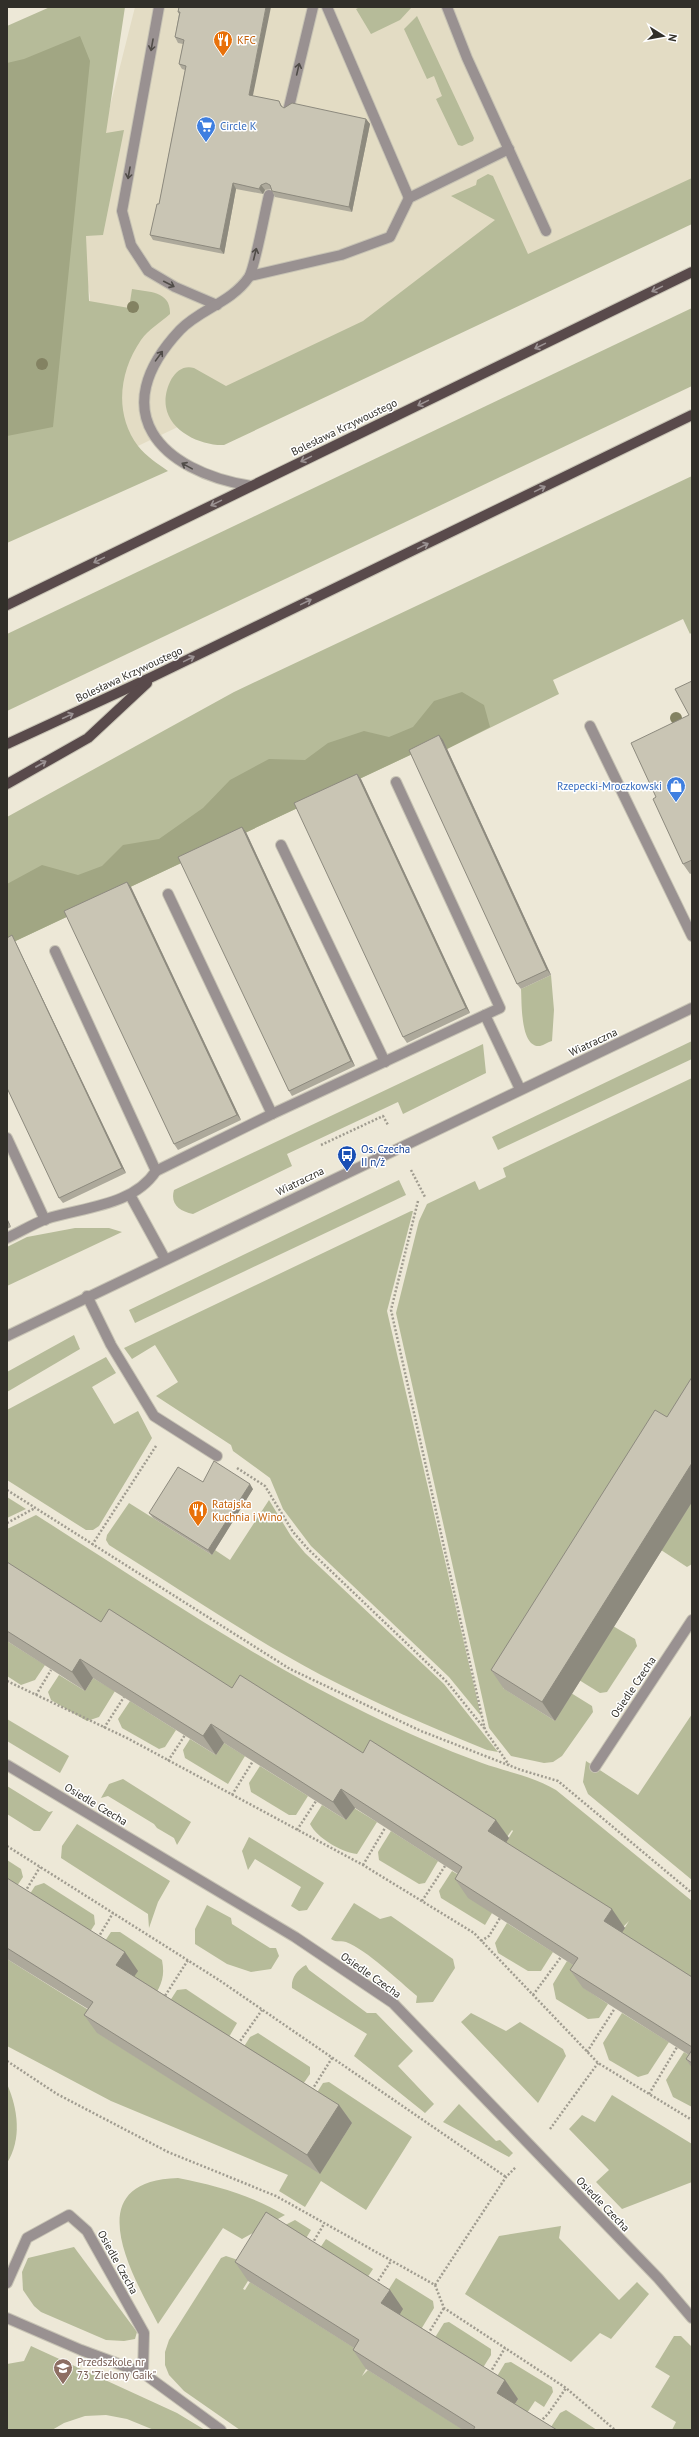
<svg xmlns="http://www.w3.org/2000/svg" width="699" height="2437" font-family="'PT Sans',sans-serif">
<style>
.built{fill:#e3dcc4}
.green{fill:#b6bb99}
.forest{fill:#a1a683}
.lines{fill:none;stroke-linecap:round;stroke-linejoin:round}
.minor-casing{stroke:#c7c3b4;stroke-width:12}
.major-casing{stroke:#c7c3b4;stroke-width:12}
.path{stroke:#a09c90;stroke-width:2.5;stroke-dasharray:2 2;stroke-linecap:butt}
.minor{stroke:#999191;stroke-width:10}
.major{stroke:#594a4b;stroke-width:10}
.tree{fill:#838262}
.wall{fill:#ada99b}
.shaded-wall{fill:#8d8a7e}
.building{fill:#c9c5b4;stroke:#8d8a7e}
.oneway{stroke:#504c48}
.oneway2{stroke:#9b9293}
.labels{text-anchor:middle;stroke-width:3;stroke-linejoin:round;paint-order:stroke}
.food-label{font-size:11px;fill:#c56008;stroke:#fff;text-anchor:start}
.shop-label{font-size:11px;fill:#366cbe;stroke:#fff;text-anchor:start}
.street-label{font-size:11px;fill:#312f29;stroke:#fff}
.transit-label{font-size:11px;fill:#164399;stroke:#fff;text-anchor:start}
.education-label{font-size:11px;fill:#785e54;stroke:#fff;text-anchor:start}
</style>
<rect width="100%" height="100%" fill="#ede8d7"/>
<polygon class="built" points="135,7 692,7 692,182 98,465 84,391 90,296 81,253 97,158"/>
<g class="green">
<path d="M50,7H125L106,133L124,130L103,235L86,236L89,301L129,308L132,289C149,292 171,291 170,314C160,323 149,329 141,340C119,372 114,414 138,446C146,456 158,464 168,471L7,543V26Z"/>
<polygon points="360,7 412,7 400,20 371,34 356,9"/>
<polygon points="417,16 474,138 473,141 462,146 458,145 436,99 442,96 434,76 427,79 404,29"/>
<path d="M488,174L493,176L528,254L692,178V224L224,445C202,446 170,432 166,407C163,391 174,362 194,368L226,386L363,321L495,220L451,196L476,185L477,180Z"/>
<polygon points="692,308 692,386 7,711 7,634"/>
<polygon points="692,476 692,632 690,634 683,619 553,680 559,694 447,749 442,740 7,945 7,817 234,692"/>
<path d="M551,975L554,1010L552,1041C548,1042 544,1045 540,1046C520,1048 522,1003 521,989Z"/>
<polygon points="692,1041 692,1059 498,1150 492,1137"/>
<path d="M483,1044L486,1073L403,1114L398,1102L287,1154L292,1166L193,1214C179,1211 170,1204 174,1190Z"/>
<polygon points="692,1078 692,1417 503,1688 555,1721 571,1693 592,1706 593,1712 562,1756 553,1762 544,1763 511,1756 489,1728 396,1313 419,1221 427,1204 475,1181 479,1190 506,1177 503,1168"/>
<polygon points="399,1180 406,1195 135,1323 129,1310"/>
<polygon points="411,1211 413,1211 387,1311 481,1716 449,1677 311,1546 283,1509 270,1478 233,1451 231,1445 156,1396 178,1382 155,1345 132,1359 124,1348"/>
<polygon points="75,1228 109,1228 122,1232 7,1286 7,1247 27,1237"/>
<polygon points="74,1335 80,1349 7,1392 7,1372"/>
<polygon points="106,1357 116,1373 92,1387 114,1424 138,1411 152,1438 99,1526 93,1530 86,1530 7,1480 7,1410"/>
<polygon points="7,1497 26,1509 7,1518"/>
<path d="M269,1500L291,1536L305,1553L444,1684L498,1752L487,1750C430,1727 375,1703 321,1675C248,1636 179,1589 109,1545L106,1540L107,1535L129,1503L212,1555L215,1550L230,1560Z"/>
<polygon points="692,1501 692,1564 687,1567 661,1550"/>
<path d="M36,1515C145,1584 252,1658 368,1714C405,1732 443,1749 482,1763C507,1772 532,1776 556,1790L692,1901V1987L617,1940L629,1921L623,1927L501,1850L513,1831L512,1830L507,1837L114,1640L7,1573V1529Z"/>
<polygon points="613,1626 635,1639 637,1646 607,1692 600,1693 579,1680"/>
<polygon points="7,1641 45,1665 35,1680 21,1685 7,1676"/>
<polygon points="59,1675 85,1691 93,1678 115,1691 99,1717 87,1721 51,1700 48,1692"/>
<polygon points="130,1701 176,1730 165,1747 159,1749 122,1728 118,1719"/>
<polygon points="692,1714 692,1880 588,1794 583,1782 586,1761 638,1795"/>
<polygon points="7,1719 69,1756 60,1773 7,1741"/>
<polygon points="190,1739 216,1755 224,1743 245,1756 228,1784 185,1758 183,1750"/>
<polygon points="260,1766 308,1796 296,1815 289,1815 251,1792 249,1783"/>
<polygon points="123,1779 191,1822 177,1845 174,1838 157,1828 154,1824 108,1796 101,1798 109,1784"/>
<polygon points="7,1786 49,1812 53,1811 40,1831 34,1831 7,1814"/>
<path d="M322,1805L346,1820L354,1808L377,1822L357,1854C341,1852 317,1838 310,1824Z"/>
<polygon points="77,1824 170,1881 158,1902 149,1928 148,1914 61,1858 62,1846"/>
<polygon points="391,1831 438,1861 425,1883 419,1884 379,1860 378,1852"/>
<polygon points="249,1837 324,1883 307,1910 299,1911 291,1906 301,1887 255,1859 248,1870 242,1851"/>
<polygon points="7,1860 21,1869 23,1877 13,1892 7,1888"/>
<polygon points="452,1871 476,1885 492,1913 485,1925 441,1898 439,1891"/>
<polygon points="44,1883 94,1915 95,1924 86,1938 26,1900 35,1886"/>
<path d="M354,1903L380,1919L391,1916L453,1959L455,1968L433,2002L416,2003L417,1996C399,1981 367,1950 346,1942C341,1940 337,1943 331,1939Z"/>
<polygon points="207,1905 231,1918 232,1924 270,1948 276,1948 279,1956 271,1969 251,1972 227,1964 195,1944 195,1929"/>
<polygon points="507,1923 553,1952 541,1971 528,1971 498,1953 495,1943"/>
<path d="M111,1932H120L162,1960C165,1976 162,1984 153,1998L101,1947Z"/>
<polygon points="7,1959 106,2021 98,2033 320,2173 352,2123 313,2099 323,2083 329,2082 412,2137 366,2210 321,2181 305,2207 279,2191 288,2175 111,2101 7,2046"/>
<polygon points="567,1961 591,1976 584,1988 608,2004 599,2018 588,2019 556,1999 553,1984"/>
<path d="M306,1965L309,1970L367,2013H376L413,2051L398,2066L434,2104L425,2113L354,2056L367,2034L292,1988C291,1978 297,1970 306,1965Z"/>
<polygon points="186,1989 237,2023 225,2044 166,2007 177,1990"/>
<polygon points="471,2013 506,2031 520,2022 563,2049 566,2056 538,2103 461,2022"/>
<polygon points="622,2013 669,2042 648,2074 638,2077 609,2060 603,2043"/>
<polygon points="258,2033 310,2067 310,2074 299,2090 240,2053 250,2037"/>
<polygon points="684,2052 692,2057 692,2107 673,2097 666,2080"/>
<path d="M7,2084C18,2109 22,2139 7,2163Z"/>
<polygon points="612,2095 692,2144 692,2182 622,2209 596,2182 609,2170 569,2129 582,2115 595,2122"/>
<polygon points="459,2104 496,2141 500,2140 513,2153 509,2157 443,2122"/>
<path d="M178,2178C215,2185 253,2196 285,2215L242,2239L223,2228L158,2324C132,2274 77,2181 178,2178Z"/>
<polygon points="295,2220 311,2230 302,2245 279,2231 243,2289 245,2290 250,2282 372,2359 362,2376 368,2370 464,2430 240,2430 184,2391 169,2375 165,2365 165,2352 169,2340 221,2258 226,2256 238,2260 248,2244"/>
<polygon points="561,2226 559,2238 619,2300 637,2282 649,2294 611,2339 600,2333 571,2362 465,2294 499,2236"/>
<polygon points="326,2239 373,2269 363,2284 316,2254"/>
<polygon points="74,2247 137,2332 135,2339 124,2341 106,2340 41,2312 34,2306 23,2290 22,2272 28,2258"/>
<polygon points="396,2278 433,2301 434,2308 417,2336 384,2297"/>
<polygon points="449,2322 491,2349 491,2355 479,2374 431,2344 444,2323"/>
<polygon points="674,2336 681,2336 692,2347 692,2430 672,2430 676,2422 651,2407 670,2376 655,2367"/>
<polygon points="31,2346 177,2413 205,2430 154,2430 127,2419 106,2415 85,2416 64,2423 52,2430 7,2430 7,2364 24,2361"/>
<polygon points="511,2362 552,2387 553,2392 544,2407 535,2401 523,2419 510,2411 518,2399 493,2383 505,2363"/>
<polygon points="566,2410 597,2430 549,2430 560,2413"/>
</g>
<g class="forest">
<polygon points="80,36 90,61 53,427 7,436 7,63 24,59"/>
<polygon points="462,692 484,705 490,727 447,749 442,740 7,945 7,884 42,865 78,875 102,866 123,845 159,839 203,808 230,780 269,759 305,760 328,743 364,731 389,737 413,727 434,701"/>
</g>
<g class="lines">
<defs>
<g id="minor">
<polyline points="159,7 122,211 131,245 148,271 175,287 217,305"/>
<polyline points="327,7 409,198"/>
<polyline points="447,7 467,58 546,231"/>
<polyline points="289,107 313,7"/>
<polyline points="250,276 341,255 390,237 409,198 509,149"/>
<path d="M251,486C159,471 104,411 180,330C200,309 231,303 249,277C255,267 265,211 269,195"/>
<polyline points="590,726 692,936"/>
<polyline points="281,845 385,1062"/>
<polyline points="168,894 272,1114"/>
<polyline points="55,951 156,1171"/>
<polyline points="485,1015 520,1089"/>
<polyline points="7,1138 45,1220"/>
<polyline points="130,1195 165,1259"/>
<path d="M7,1238C20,1232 33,1224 46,1219C83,1207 133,1206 156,1171L272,1114L500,1008L396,782"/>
<polyline points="87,1296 111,1345 154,1416 217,1456"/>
<polyline points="7,1336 692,1008"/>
<polyline points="7,1765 295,1937 393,2003 658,2278 692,2318"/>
<polyline points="595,1767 692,1620"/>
<polyline points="7,2283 27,2238 69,2215 87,2231 144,2333 143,2373"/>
<polyline points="7,2318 81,2350 143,2373 221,2430"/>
</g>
<g id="major">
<polyline points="7,605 692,272"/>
<polyline points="7,744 154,676 692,415"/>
<polyline points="7,784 88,738 147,683"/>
</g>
</defs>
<use href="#minor" class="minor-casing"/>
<use href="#major" class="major-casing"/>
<g class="path">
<polyline points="321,1145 383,1116 388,1125"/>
<polyline points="411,1170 425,1197"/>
<polyline points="418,1201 391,1310 485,1730 509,1765"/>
<polyline points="237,1468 265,1486 293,1532 308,1549 447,1682 484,1728"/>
<polyline points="7,1490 290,1669 421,1731 521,1770 558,1781 692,1893"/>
<polyline points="7,1523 35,1508"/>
<polyline points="92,1545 156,1446"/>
<polyline points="7,1681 127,1738 363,1865 474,1933 598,2063 692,2120"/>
<polyline points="36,1695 51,1670"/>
<polyline points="104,1728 124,1697"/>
<polyline points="168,1761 185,1735"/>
<polyline points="232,1795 253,1761"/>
<polyline points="297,1830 316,1801"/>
<polyline points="7,1846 219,1980 506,2177"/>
<polyline points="363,1865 385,1828"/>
<polyline points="25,1892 40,1867"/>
<polyline points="422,1901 445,1866"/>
<polyline points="98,1938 113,1913"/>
<polyline points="481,1941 489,1936 500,1918"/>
<polyline points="533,1995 561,1957"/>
<polyline points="163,1999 188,1960"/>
<polyline points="238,2044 262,2010"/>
<polyline points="587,2052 615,2008"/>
<polyline points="7,2061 57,2094 168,2152 276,2196 435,2285 506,2177 516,2167"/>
<polyline points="312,2090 332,2058"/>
<polyline points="649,2094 677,2047"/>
<polyline points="550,2129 598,2063"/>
<polyline points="312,2244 324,2224"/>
<polyline points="376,2284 391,2261"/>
<polyline points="435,2285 444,2308 566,2388 615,2430"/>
<polyline points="428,2334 444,2308"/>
<polyline points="490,2373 505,2348"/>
<polyline points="540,2422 548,2414 566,2388"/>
</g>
<use href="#minor" class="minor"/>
<use href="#major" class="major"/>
</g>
<g class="tree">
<circle cx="133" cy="307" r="6"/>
<circle cx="42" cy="364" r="6"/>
<circle cx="676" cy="718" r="6"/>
</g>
<g class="wall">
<polygon points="179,7 253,96 279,101 283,108 284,108 366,119 370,124 352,212 275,197 271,189 270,189 265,190 263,194 236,189 224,254 153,240 150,235 159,204 185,70 182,69 179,64 183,44 178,43 175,37 179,14 178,12"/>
<polygon points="692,681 692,873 690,874 683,864 656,797 689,715"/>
<polygon points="443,740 551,975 521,989 517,984"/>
<polygon points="357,774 361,779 470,1013 407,1043 403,1037"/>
<polygon points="246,832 355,1066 292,1096 289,1091"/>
<polygon points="131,887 241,1120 178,1150 174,1144"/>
<polygon points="15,941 126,1173 63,1203 59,1198"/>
<polygon points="7,1218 11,1227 7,1229"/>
<polygon points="692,1377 692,1502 555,1721 504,1689 491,1670 667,1417"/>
<polygon points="203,1482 253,1489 212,1555 153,1518 149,1513"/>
<polygon points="7,1562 101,1622 232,1688 363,1753 509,1838 506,1843 625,1928 622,1933 692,1977 692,2068 686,2059 689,2055 583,1988 570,1970 573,1965 468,1898 455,1879 458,1874 355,1808 346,1820 224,1743 216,1755 93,1678 85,1691 7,1641"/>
<polygon points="7,1878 138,1971 134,1976 339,2105 352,2123 320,2174 97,2033 84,2015 88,2009 7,1959"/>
<polygon points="235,2262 390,2290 403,2309 399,2314 505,2380 518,2399 515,2404 557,2430 463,2430 366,2369 353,2350 354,2348 248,2281"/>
</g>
<g class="shaded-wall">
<polygon points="266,7 271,7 252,100 249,95"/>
<polygon points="366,119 370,124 352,212 349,207"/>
<polygon points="233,183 236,189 224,254 220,249"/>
<polygon points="261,185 265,190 263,194 259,189"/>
<polygon points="439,735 443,740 551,975 547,970"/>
<polygon points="357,774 361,779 470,1013 466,1008"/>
<polygon points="242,827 246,832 355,1066 351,1061"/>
<polygon points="127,882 131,887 241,1120 237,1115"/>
<polygon points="12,935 15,941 126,1173 122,1168"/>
<polygon points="7,1218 11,1227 7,1221"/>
<polygon points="692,1463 692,1502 555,1721 542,1702"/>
<polygon points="250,1484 253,1489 212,1555 208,1550"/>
<polygon points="80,1659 93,1678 85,1691 72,1672"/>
<polygon points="211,1724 224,1743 216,1755 203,1736"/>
<polygon points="341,1789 355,1808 346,1820 333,1802"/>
<polygon points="496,1820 509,1838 501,1850 488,1831"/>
<polygon points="612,1909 625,1928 617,1940 604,1921"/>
<polygon points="125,1952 138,1971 129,1984 116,1965"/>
<polygon points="339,2105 352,2123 320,2174 307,2155"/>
<polygon points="390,2290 403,2309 395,2322 381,2303"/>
<polygon points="505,2380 518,2399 510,2411 497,2393"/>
</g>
<g class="building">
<polygon points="179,7 266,7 249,95 279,101 281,106 284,108 292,103 366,119 349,207 272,191 270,185 266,183 261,185 259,189 233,183 220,249 150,235 157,204 159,204 186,66 179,64 184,40 175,37 180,12 178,12"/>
<polygon points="692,681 692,860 683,864 653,799 656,797 631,743 689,715 675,689"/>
<polygon points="439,735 547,970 517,984 409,750"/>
<polygon points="357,774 466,1008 403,1037 294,803"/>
<polygon points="242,827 351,1061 289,1091 178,857"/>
<polygon points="127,882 237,1115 174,1144 64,911"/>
<polygon points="12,935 122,1168 59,1198 7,1088 7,938"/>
<polygon points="692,1377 692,1463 542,1702 491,1670 655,1410 667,1417"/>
<polygon points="214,1461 250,1484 208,1550 149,1513 178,1467 203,1482"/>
<polygon points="7,1562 101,1622 109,1609 232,1688 240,1675 363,1753 370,1740 496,1820 488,1831 612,1909 604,1921 692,1977 692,2047 570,1970 578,1958 455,1879 462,1867 341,1789 333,1802 211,1724 203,1736 80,1659 72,1672 7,1631"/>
<polygon points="7,1878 125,1952 116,1965 339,2105 307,2155 84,2015 93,2002 7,1948"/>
<polygon points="692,2050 692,2063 686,2059"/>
<polygon points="266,2212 390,2290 381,2303 505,2380 497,2393 557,2430 473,2430 475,2427 353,2350 359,2340 235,2262"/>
</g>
<defs><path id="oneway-shaft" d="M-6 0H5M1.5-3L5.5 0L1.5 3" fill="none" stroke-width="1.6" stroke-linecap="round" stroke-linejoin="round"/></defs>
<g class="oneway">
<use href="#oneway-shaft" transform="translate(152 45) rotate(100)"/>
<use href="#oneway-shaft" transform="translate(298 69) rotate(-77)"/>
<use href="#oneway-shaft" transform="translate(129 173) rotate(100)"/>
<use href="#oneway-shaft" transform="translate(255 254) rotate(-76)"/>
<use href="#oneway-shaft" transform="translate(169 284) rotate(27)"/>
<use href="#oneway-shaft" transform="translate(159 356) rotate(-54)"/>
<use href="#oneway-shaft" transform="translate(187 466) rotate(-151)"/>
</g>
<g class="oneway2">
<use href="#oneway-shaft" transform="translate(657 289) rotate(154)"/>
<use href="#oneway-shaft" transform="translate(540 346) rotate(154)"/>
<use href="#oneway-shaft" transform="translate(423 403) rotate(154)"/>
<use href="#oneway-shaft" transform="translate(306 459) rotate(154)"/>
<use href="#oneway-shaft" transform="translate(540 489) rotate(-26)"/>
<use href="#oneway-shaft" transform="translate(216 503) rotate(154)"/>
<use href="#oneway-shaft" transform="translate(423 546) rotate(-26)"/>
<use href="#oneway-shaft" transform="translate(99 560) rotate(154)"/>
<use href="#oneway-shaft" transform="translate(306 602) rotate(-26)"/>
<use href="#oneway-shaft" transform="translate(189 659) rotate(-26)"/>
<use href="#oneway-shaft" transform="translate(68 716) rotate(-25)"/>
<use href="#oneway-shaft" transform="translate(41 764) rotate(-30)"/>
</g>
<defs>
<symbol id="restaurant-pin" viewBox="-11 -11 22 30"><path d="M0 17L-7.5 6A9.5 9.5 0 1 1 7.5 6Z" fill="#e8710a" stroke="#fff"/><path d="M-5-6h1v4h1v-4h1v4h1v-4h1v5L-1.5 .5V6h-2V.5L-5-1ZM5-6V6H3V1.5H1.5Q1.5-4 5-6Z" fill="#fff"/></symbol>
<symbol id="supermarket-pin" viewBox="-11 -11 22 30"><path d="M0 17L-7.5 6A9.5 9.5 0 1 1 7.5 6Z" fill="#3f7fe0" stroke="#fff"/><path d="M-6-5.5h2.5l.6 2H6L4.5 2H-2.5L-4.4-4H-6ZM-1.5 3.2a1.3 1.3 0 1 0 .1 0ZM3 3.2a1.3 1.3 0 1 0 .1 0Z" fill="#fff"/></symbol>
<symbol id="shop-pin" viewBox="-11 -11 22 30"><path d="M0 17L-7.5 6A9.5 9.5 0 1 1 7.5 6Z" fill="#3f7fe0" stroke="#fff"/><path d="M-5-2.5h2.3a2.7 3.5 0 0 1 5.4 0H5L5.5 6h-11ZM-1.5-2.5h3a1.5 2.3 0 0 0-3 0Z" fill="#fff"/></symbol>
<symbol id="bus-pin" viewBox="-11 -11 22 30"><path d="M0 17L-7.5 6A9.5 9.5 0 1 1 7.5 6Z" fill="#1a4fb4" stroke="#fff"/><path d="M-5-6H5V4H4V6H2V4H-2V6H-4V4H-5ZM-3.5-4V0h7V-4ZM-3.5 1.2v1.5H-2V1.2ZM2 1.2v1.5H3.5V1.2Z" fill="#fff"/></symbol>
<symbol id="school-pin" viewBox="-11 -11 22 30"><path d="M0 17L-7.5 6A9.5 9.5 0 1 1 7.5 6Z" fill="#8d6e63" stroke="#fff"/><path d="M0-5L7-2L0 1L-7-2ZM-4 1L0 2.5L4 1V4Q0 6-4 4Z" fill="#fff"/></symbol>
</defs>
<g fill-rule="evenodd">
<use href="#restaurant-pin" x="212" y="29" width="22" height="30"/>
<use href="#supermarket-pin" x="195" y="115" width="22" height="30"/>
<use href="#shop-pin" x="665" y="775" width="22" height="30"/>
<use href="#bus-pin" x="336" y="1144" width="22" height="30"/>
<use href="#restaurant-pin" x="187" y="1499" width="22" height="30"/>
<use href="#school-pin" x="52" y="2357" width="22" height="30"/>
</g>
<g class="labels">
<g class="food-label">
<text x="237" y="44">KFC</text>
<text x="212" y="1508">Ratajska<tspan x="212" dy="13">Kuchnia i Wino</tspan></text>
</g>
<g class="shop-label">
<text x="220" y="130">Circle K</text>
<text x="662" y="790" text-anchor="end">Rzepecki-Mroczkowski</text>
</g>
<g class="street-label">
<text transform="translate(344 427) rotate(-26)" y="4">Bolesława Krzywoustego</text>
<text transform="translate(129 674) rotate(-25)" y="4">Bolesława Krzywoustego</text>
<text transform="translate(593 1042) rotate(-25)" y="4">Wiatraczna</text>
<text transform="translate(300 1181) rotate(-26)" y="4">Wiatraczna</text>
<text transform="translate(633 1687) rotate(-56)" y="4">Osiedle Czecha</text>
<text transform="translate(96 1804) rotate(31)" y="4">Osiedle Czecha</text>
<text transform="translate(371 1975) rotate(35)" y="4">Osiedle Czecha</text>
<text transform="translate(603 2204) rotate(46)" y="4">Osiedle Czecha</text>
<text transform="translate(118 2262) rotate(61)" y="4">Osiedle Czecha</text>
</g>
<g class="transit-label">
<text x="361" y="1153">Os. Czecha<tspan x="361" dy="13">II n/ż</tspan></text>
</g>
<g class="education-label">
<text x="77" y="2366">Przedszkole nr<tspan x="77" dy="13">73 "Zielony Gaik"</tspan></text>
</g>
</g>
<rect width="699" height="2437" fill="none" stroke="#312f29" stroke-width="16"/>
<g transform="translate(663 36) rotate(101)" stroke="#ffffff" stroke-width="3" paint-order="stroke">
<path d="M0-3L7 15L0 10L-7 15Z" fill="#312f29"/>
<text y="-6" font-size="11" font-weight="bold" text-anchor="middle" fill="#312f29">N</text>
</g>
</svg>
